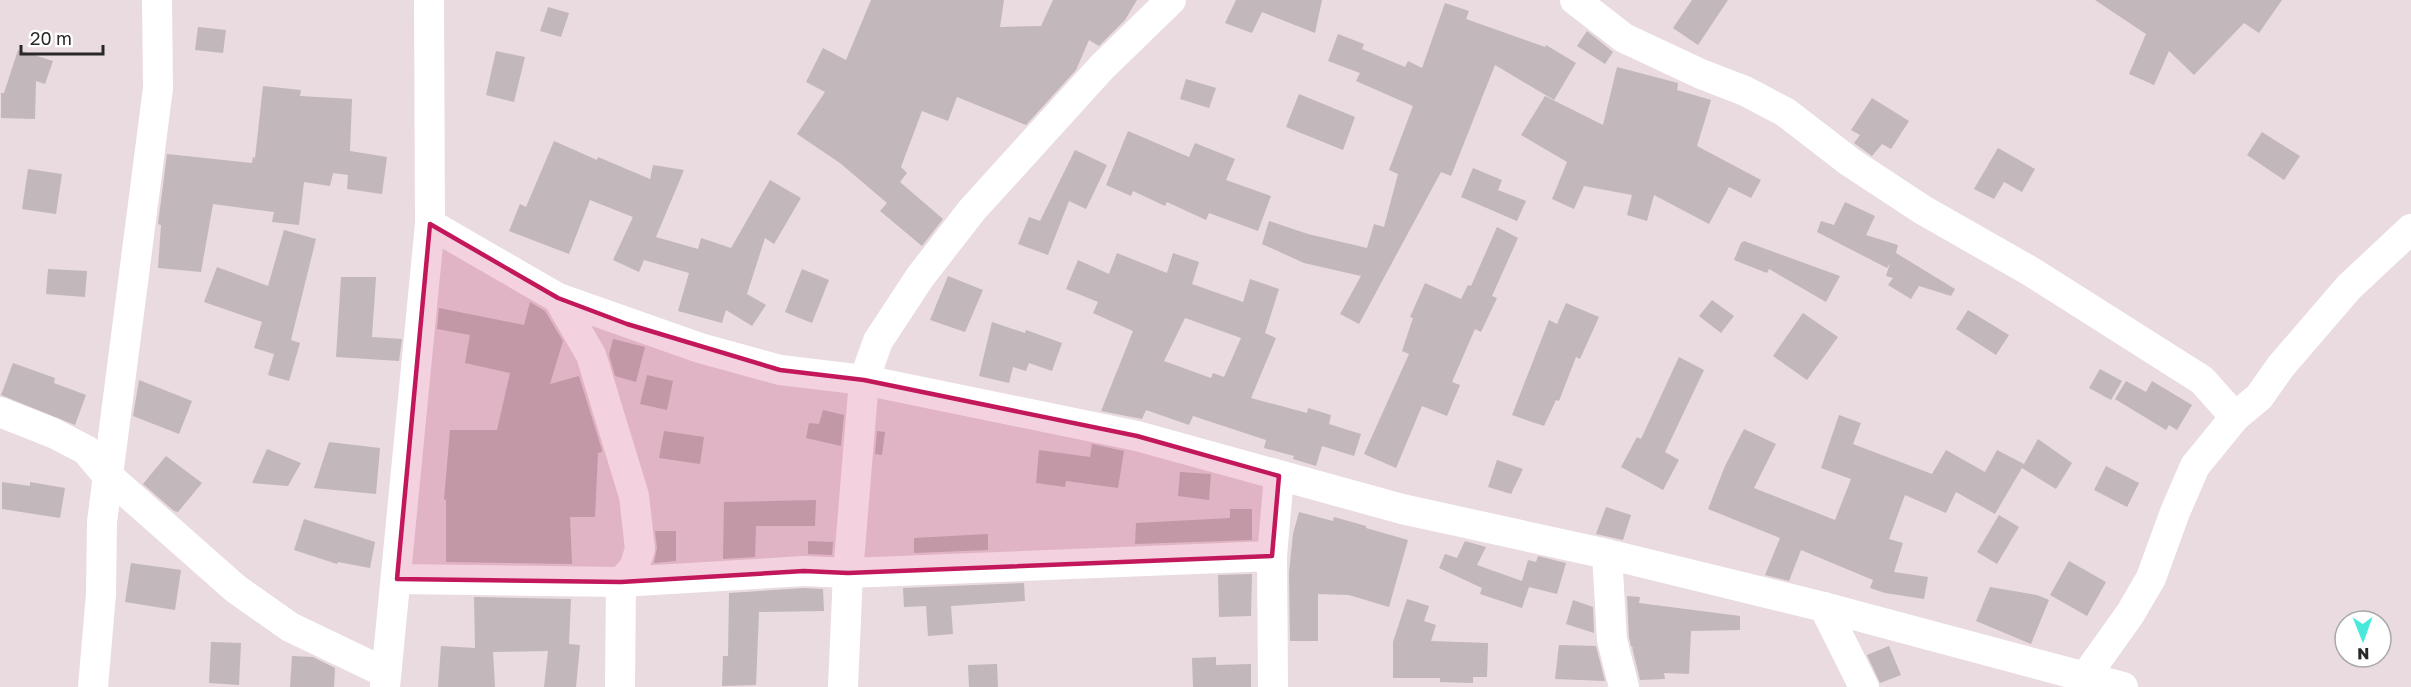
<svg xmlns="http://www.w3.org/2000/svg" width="2411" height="687" font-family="'Golos Text',sans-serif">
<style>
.building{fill:#c2b7ba;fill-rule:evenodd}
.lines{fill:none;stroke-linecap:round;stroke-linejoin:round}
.street{stroke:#fff;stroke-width:30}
.marked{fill:#c2185b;fill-opacity:0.2;stroke:#c2185b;stroke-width:4.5;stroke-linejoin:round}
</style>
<rect width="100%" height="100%" fill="#e9dbe0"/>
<g class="building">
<polygon points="871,0 1004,0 1000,27 1041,26 1053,0 1137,0 1125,20 1099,46 1089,40 1076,70 1026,125 957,97 948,121 922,111 901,167 907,173 900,182 943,219 922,246 880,211 887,203 840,163 797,134 825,92 806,82 823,48 846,60"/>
<polygon points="1236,0 1322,0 1315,33 1262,12 1252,33 1225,23"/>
<polygon points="1692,0 1728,0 1698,45 1673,28"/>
<polygon points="2095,0 2282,0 2259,33 2244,23 2194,75 2169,51 2154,85 2129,74 2146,34"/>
<polygon points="1445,3 1469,11 1466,19 1545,47 1546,45 1576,63 1554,100 1495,65 1451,176 1441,172 1359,324 1340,314 1361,276 1304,263 1262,244 1269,221 1308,234 1367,248 1374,224 1384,227 1398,174 1389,170 1413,106 1356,81 1360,73 1328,61 1338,34 1364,44 1362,49 1405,67 1408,61 1422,68"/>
<polygon points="548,7 569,13 561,37 540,31"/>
<polygon points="198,27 226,30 223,53 195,50"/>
<polygon points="1587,31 1613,52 1605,64 1577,46"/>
<polygon points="18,50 53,61 45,84 36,81 35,119 1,118 1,93 4,93"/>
<polygon points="496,51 525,57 514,102 486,95"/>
<polygon points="1617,67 1678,83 1677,90 1711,100 1697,146 1761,180 1751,198 1729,187 1709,224 1654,195 1647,221 1627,215 1632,195 1584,186 1574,209 1552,199 1567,162 1521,135 1545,96 1603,125"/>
<polygon points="1186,79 1216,88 1209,108 1180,99"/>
<polygon points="263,86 301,90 300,96 352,99 350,151 387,157 382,194 347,189 348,175 333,173 330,186 304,182 299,225 272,222 274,212 213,204 201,272 158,268 161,225 158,224 167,154 252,163 253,157 255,158"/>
<polygon points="1299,94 1355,117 1343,150 1286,127"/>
<polygon points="1872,98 1909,121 1891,149 1882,144 1872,156 1854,143 1860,135 1851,130"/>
<polygon points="1128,131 1189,157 1195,143 1235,159 1226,180 1271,196 1258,231 1209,213 1206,220 1167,202 1165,206 1133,191 1131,196 1106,185"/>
<polygon points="2262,132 2300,156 2284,180 2247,155"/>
<polygon points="554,141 597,160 598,157 650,179 653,165 684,170 656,237 698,249 701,238 731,248 770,180 801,198 774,244 765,238 747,294 766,305 752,326 726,310 722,323 678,311 689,273 644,260 639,272 613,260 633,217 590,200 569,254 509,231 520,204 526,207"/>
<polygon points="1998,148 2035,169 2022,192 2004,182 1994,199 1974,189"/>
<polygon points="1075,150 1107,165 1086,209 1069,201 1048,255 1018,244 1029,217 1040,221"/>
<polygon points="1473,168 1502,180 1498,190 1526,201 1517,221 1461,197"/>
<polygon points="28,169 62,174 56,214 22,209"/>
<polygon points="1845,202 1875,216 1866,235 1898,245 1896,253 1955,289 1951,296 1919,286 1911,299 1888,285 1893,278 1886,276 1890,263 1887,268 1817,232 1821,221 1834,225"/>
<polygon points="1497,227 1518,238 1492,296 1497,298 1481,332 1475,329 1452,382 1460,385 1447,416 1422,406 1396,468 1364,454 1409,354 1402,351 1413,318 1410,317 1425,283 1461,299 1468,285 1471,286"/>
<polygon points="284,230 316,239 291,340 300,343 289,381 268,375 274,354 254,348 262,322 204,302 217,267 268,286"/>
<polygon points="1744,241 1807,264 1840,276 1826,302 1769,269 1767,273 1734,260 1741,243"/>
<path d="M1117,253L1167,273L1173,253L1199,262L1192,284L1243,302L1250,279L1279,289L1265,333L1276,338L1251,398L1307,413L1308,408L1331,415L1329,424L1361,434L1354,456L1322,446L1316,466L1293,459L1294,456L1264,448L1266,440L1193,416L1189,425L1146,410L1142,419L1101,411L1133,331L1093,313L1098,302L1066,289L1078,260L1109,274ZM1185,318L1241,338L1224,377L1213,373L1211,378L1164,361Z"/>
<polygon points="48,269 87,271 85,297 46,294"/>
<polygon points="802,269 829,280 812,323 785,312"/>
<polygon points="948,276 983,290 965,332 930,320"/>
<polygon points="341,277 376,277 372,337 402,339 399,361 336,357"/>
<polygon points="1712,300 1734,316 1721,333 1699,316"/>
<polygon points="530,302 545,311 563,341 550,384 579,376 602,450 602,452 598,453 595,517 570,517 572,564 446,562 446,500 444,499 450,430 497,430 510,373 465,363 470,335 437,329 439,308 524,325"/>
<polygon points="1566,303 1599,317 1580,359 1576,357 1559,401 1556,400 1544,426 1512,415 1549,320 1557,324"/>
<polygon points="1968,310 2009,335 1996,355 1956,329"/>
<polygon points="1803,313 1838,337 1807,380 1773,356"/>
<polygon points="992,322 1025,333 1026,330 1062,343 1052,371 1029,363 1026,371 1013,367 1009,383 979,376"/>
<polygon points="613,339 645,347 636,382 615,376 609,355"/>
<polygon points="1679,357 1704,370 1665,452 1679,460 1663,490 1621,467 1637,437 1641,439"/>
<polygon points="13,363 55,378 54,383 86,395 75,425 1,395"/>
<polygon points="2100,369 2122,381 2111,400 2089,388"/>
<polygon points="647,375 673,381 667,410 640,404"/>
<polygon points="139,380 192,401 179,434 133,416"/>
<polygon points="2126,381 2146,392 2152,381 2192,405 2177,430 2169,425 2166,430 2115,399"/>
<polygon points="823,410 844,415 841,446 806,438 809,423 819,424"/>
<polygon points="1839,415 1861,423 1853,444 1932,474 1946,450 1985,472 1997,450 2024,464 2038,439 2072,463 2056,489 2022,468 1995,514 1956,492 1946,513 1905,495 1889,539 1903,543 1894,572 1928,577 1924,599 1885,593 1870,588 1873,580 1801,550 1789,581 1765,575 1780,538 1708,509 1725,466 1744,429 1776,444 1754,488 1835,520 1851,479 1821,468"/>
<polygon points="664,431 704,437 700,464 659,458"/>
<polygon points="877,431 885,432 882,455 875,454"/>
<polygon points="329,442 380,448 376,494 314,488"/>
<polygon points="1092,444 1124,451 1118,488 1066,481 1065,487 1036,483 1039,450 1090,457"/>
<polygon points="267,449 301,463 288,486 252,483"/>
<polygon points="166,456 202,483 178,512 174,511 143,484"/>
<polygon points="1497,460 1523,469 1511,494 1488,487"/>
<polygon points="2106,466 2139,483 2127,507 2094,490"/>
<polygon points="1180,472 1211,474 1209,500 1178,496"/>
<polygon points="2,482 30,486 30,482 65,488 60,518 2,509"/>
<polygon points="816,500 815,526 756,526 755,557 723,559 724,502"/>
<polygon points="1606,507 1631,515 1623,540 1596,534"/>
<polygon points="1230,509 1252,509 1252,540 1135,544 1136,523 1230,518"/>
<polygon points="1299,512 1333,521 1334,517 1366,526 1366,528 1408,540 1389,607 1349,595 1318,594 1318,641 1290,641 1289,573 1293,534"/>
<polygon points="1999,515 2019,527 1997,564 1977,552"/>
<polygon points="304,519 375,542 370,568 338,562 337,564 294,550"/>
<polygon points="655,531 676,531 676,561 654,563 657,548"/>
<polygon points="988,534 988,550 914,553 914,538"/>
<polygon points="808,541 833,542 832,555 808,554"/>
<polygon points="1465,541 1486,547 1477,565 1522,581 1528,560 1536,562 1538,556 1566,563 1557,594 1529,587 1522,608 1480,594 1482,588 1439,568 1445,554 1457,558"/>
<polygon points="2069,561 2106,582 2087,616 2050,595"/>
<polygon points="131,563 181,570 175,610 125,602"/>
<polygon points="1252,574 1251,616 1219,617 1218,575"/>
<polygon points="1024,583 1025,601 951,606 953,634 928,636 926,606 904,607 903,588"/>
<polygon points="1990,587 2037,595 2049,600 2031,644 1976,621"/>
<polygon points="804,588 823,589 824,611 759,612 756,685 722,686 723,656 728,656 729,593"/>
<polygon points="1627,596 1640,597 1639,603 1740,616 1740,630 1691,631 1689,674 1664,673 1665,679 1640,680 1632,647 1636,648 1631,646 1629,637"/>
<polygon points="474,597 571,599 569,644 580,645 576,687 544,687 548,651 493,652 495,687 438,687 441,646 475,648"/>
<polygon points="1407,599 1429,606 1424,621 1436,625 1431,641 1488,643 1487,677 1473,677 1473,683 1440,682 1440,678 1393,678 1393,642"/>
<polygon points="1573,600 1593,607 1594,633 1566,624"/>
<polygon points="211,642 241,643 239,685 209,683"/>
<polygon points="1559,645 1596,646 1605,681 1555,679"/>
<polygon points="1889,646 1901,675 1880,683 1867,655"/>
<polygon points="292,656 313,657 335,668 334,687 290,687"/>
<polygon points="1216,657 1216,665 1251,664 1251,687 1193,687 1192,658"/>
<polygon points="997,664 998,687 969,687 968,665"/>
</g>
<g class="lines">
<g class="street">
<polyline points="1575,0 1624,38 1701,74 1745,91 1785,112 1850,162 1923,210 2030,271 2202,380 2235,417"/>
<polyline points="430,224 558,298 700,348 780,370 864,380 1137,436 1402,509 1607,554 1824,607 2123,687"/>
<polyline points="558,298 591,355 634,496 640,549 634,568 621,582 620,687"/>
<polyline points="0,412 53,433 86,450 107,475 236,589 290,627 386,673"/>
<polyline points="1607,554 1612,640 1624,687"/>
<polyline points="397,579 621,582 804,571 848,573 1272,556"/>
<polyline points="1824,607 1864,687"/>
<polyline points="2085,677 2130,614 2151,578 2175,512 2195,466 2235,417 2259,397 2281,366 2349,287 2411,229"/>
<polyline points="93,687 101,594 102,522 158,88 157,0"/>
<polyline points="385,687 430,224 429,0"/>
<polyline points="843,687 848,573 864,380 878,341 920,277 972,210 1102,67 1171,0"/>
<polyline points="1273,687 1272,556 1279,476"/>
</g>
</g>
<path class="marked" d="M430,224L558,298L627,324L780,370L864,380L1137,436L1279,476L1272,556L848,573L804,571L621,582L397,579Z"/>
<g transform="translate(2363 639) rotate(179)"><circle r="28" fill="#ffffff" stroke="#a9a9a9" stroke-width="1.5"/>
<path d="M0-4.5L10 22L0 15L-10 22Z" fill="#48e9da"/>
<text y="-9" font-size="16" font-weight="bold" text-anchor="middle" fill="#282828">N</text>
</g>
<path d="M21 45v9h82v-9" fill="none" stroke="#282828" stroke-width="3"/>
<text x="30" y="45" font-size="18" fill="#282828" stroke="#ffffff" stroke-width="4.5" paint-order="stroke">20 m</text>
</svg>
